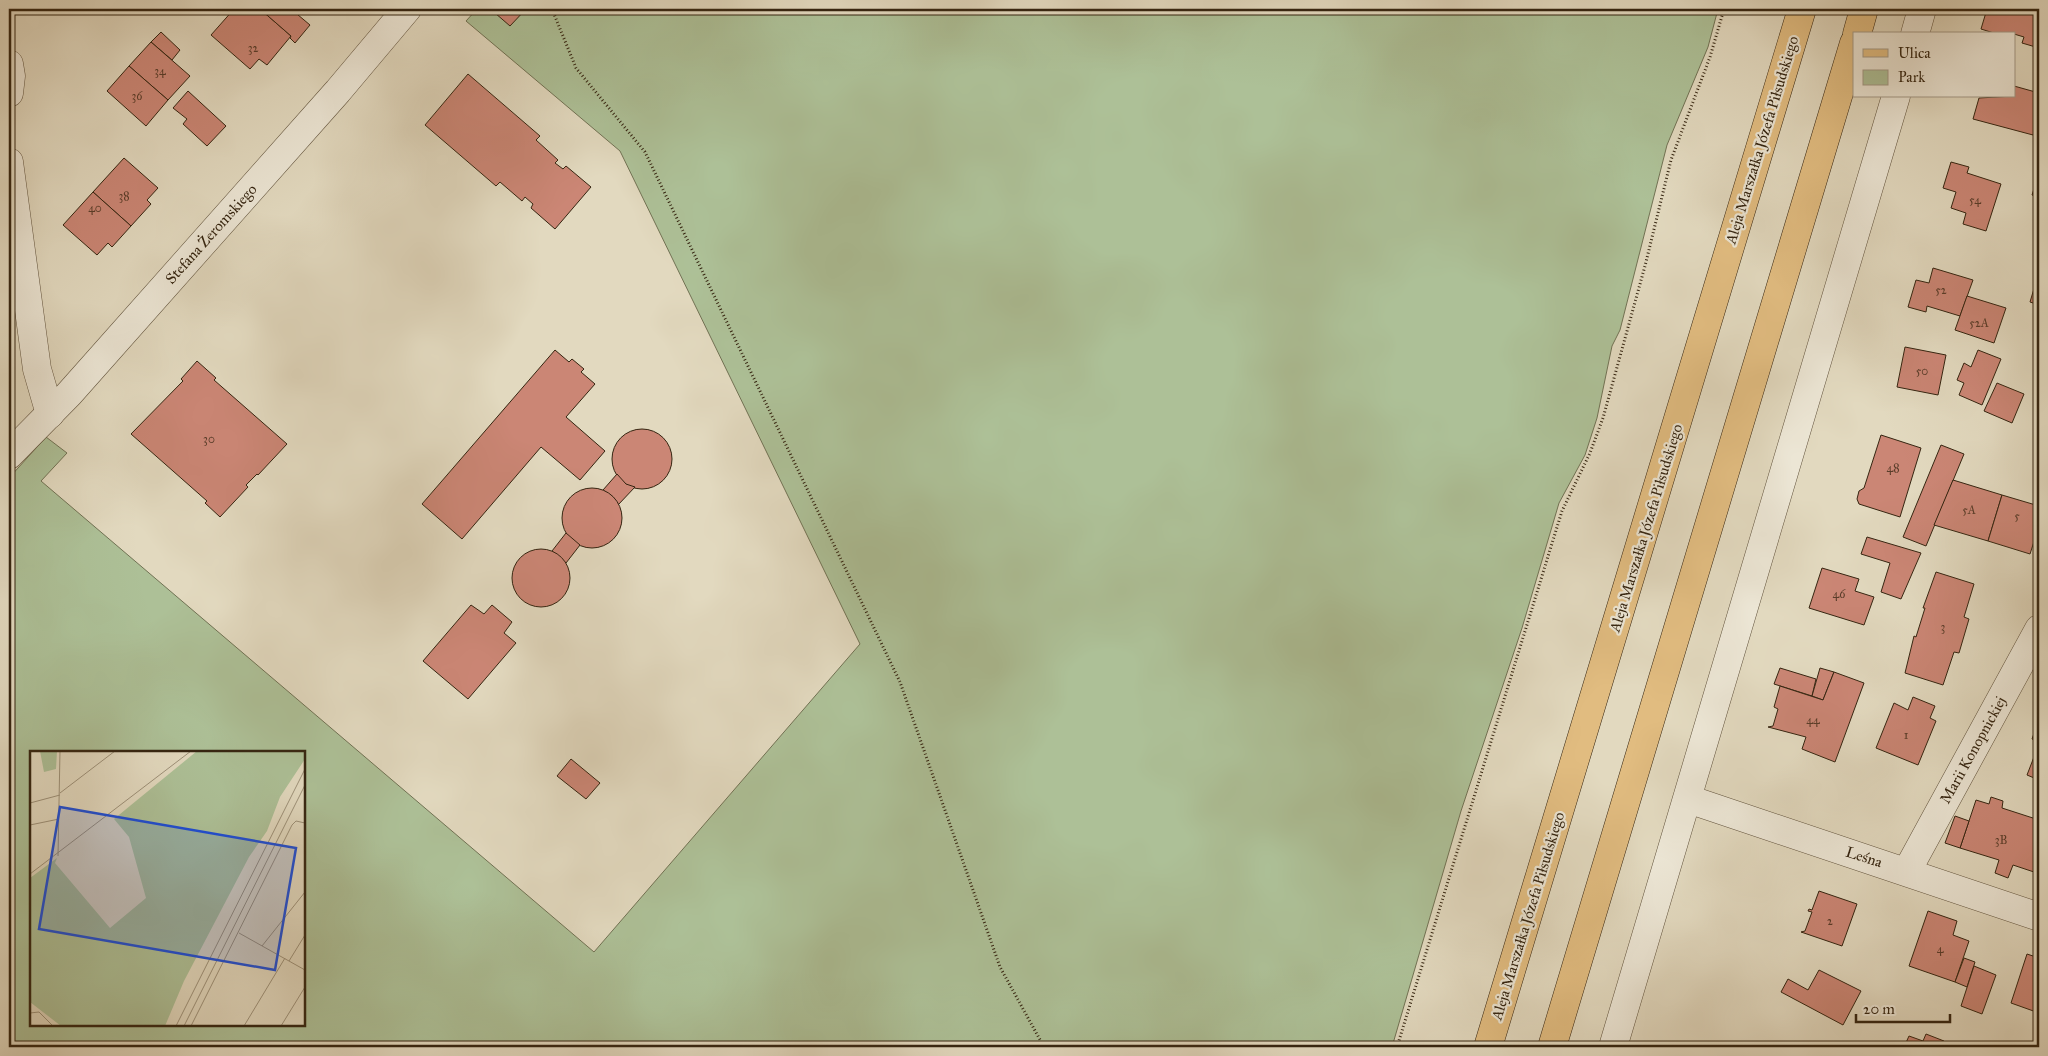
<svg xmlns="http://www.w3.org/2000/svg" width="2048" height="1056" font-family="'IM FELL Great Primer',serif">
<style>
.green{fill:#adc097;stroke:#717254;fill-rule:evenodd}
.building{fill:#cb8675;stroke:#352511}
.lines{fill:none;stroke-linecap:round;stroke-linejoin:round}
.minor-casing{stroke:#60523c;stroke-width:29}
.major-casing{stroke:#352511;stroke-width:29}
.path{stroke:#352511;stroke-width:3;stroke-dasharray:1 2.5;stroke-linecap:butt}
.minor{stroke:#ece6d5;stroke-width:28}
.major{stroke:#e1bc80;stroke-width:28}
.labels{text-anchor:middle;stroke-width:4.5;stroke-linejoin:round;paint-order:stroke}
.number-label{font-size:12px;fill:#5a3d2a}
.street-label{font-size:15px;fill:#352511;stroke:#ece6d5}
.inset-road{fill:none;stroke:#9d9179;stroke-width:1}
.view{fill:#1d4ed8;fill-opacity:0.15;stroke:#1d4ed8;stroke-width:2.5}
.inset-edge{fill:none;stroke:#352511;stroke-width:2.5}
</style>
<rect width="100%" height="100%" fill="#e2d9bf"/>
<filter id="stains"><feTurbulence type="fractalNoise" baseFrequency=".004" numOctaves="4"/><feColorMatrix values="0 0 0 0 .2 0 0 0 0 .09 0 0 0 0 .02 0 0 0 .5 -.17"/></filter>
<radialGradient id="worn" r=".72"><stop offset=".6" stop-color="#630" stop-opacity="0"/><stop offset="1" stop-color="#630" stop-opacity=".3"/></radialGradient>
<path class="green" d="M477,9H1718L1708,47L1667,145L1620,330L1612,346L1597,418L1585,455L1559,503L1522,628L1461,811L1392,1047H9V478L46,437L67,453L41,481L594,952L860,644L620,151L466,21ZM31,752H304V1025H31Z"/>
<g class="building">
<polygon points="234,9 260,9 291,36 267,65 259,59 250,69 211,35"/>
<polygon points="260,9 291,9 310,25 295,43 290,38 291,36"/>
<polygon points="499,9 526,9 510,26 495,13"/>
<polygon points="1987,9 2039,9 2039,48 2022,43 2024,37 2014,34 1997,34 1981,29"/>
<polygon points="161,32 180,50 172,60 151,42"/>
<polygon points="151,42 190,76 168,100 129,66"/>
<polygon points="129,66 168,100 146,126 107,91"/>
<polygon points="468,74 540,136 536,140 558,160 555,163 563,169 566,166 591,187 555,229 531,208 533,204 525,197 522,201 500,182 496,186 425,125"/>
<polygon points="2014,86 2039,93 2039,116 2033,135 1973,119 1979,98 2014,96"/>
<polygon points="188,91 226,126 207,146 183,124 187,119 173,108"/>
<polygon points="124,158 158,188 147,200 151,204 131,226 93,192"/>
<polygon points="1951,162 1969,167 1967,173 2001,184 1986,231 1963,224 1966,213 1951,208 1956,192 1943,188"/>
<polygon points="2039,173 2039,197 2032,195"/>
<polygon points="93,192 131,226 112,247 108,243 97,255 63,225"/>
<polygon points="1933,268 1973,280 1960,316 1927,306 1926,312 1908,307 1916,280 1929,283"/>
<polygon points="2039,272 2039,305 2030,302"/>
<polygon points="1967,296 2006,308 1994,343 1955,330"/>
<polygon points="1905,347 1946,355 1938,395 1897,387"/>
<polygon points="555,350 569,362 572,359 584,369 581,372 595,384 566,417 605,451 580,480 541,447 462,539 422,504"/>
<polygon points="1978,350 2001,359 1982,405 1959,395 1964,383 1957,380 1964,363 1971,367"/>
<polygon points="197,361 216,378 214,380 287,444 258,475 257,474 246,485 248,487 220,517 205,503 207,501 131,434 183,381 181,379"/>
<polygon points="1997,383 2024,394 2012,423 1984,411"/>
<circle cx="642" cy="459" r="30"/>
<polygon points="1881,435 1921,448 1900,517 1859,504 1857,499 1859,491 1864,488"/>
<polygon points="1941,445 1964,454 1926,546 1903,537"/>
<polygon points="617,474 626,484 635,487 618,505 613,497 603,490"/>
<polygon points="1953,480 2002,495 1988,541 1934,525"/>
<circle cx="592" cy="518" r="30"/>
<polygon points="2002,495 2039,506 2039,526 2030,554 1988,541"/>
<polygon points="566,533 580,545 566,563 552,551"/>
<polygon points="1867,537 1921,553 1901,599 1881,592 1890,563 1861,554"/>
<circle cx="541" cy="578" r="29"/>
<polygon points="1822,568 1859,579 1855,591 1874,597 1864,625 1809,608"/>
<polygon points="1936,572 1974,584 1964,617 1969,619 1959,653 1954,652 1943,685 1905,673 1914,636 1916,637 1925,608 1923,608"/>
<polygon points="471,605 484,614 492,605 512,622 504,633 516,643 468,699 423,661"/>
<polygon points="1780,668 1816,679 1812,696 1774,684"/>
<polygon points="1820,668 1834,672 1823,700 1812,696"/>
<polygon points="1834,672 1864,683 1835,762 1802,749 1806,737 1768,727 1773,726 1778,709 1774,707 1780,686 1823,700"/>
<polygon points="1913,697 1935,706 1930,718 1936,721 1918,765 1876,748 1894,703 1908,710"/>
<polygon points="2038,722 2039,723 2039,742 2032,739"/>
<polygon points="2039,744 2039,780 2027,775"/>
<polygon points="571,759 600,783 586,799 557,776"/>
<polygon points="1991,797 2003,801 2002,808 2039,820 2036,831 2039,832 2039,855 2034,872 2013,865 2008,878 1995,873 1999,860 1960,848 1976,800 1989,804"/>
<polygon points="1955,816 1969,821 1960,848 1945,843"/>
<polygon points="1819,891 1857,904 1842,946 1801,932 1805,931 1812,912 1808,911 1809,909 1812,910"/>
<polygon points="1928,911 1957,921 1953,935 1969,941 1955,982 1909,966"/>
<polygon points="2027,954 2039,958 2039,1013 2011,1003"/>
<polygon points="1964,958 1975,962 1967,987 1955,982"/>
<polygon points="1974,966 1996,975 1982,1014 1961,1006"/>
<polygon points="1819,970 1861,991 1843,1025 1781,992 1788,979 1808,990"/>
<polygon points="1926,1034 1944,1041 1942,1047 1904,1047 1909,1036 1923,1041"/>
</g>
<g class="lines">
<defs>
<g id="minor">
<polyline points="1915,34 1922,9"/>
<polyline points="9,64 11,76 9,93"/>
<polyline points="9,162 37,369 50,414"/>
<polyline points="9,455 69,394 338,91 407,9"/>
<polyline points="1688,799 2039,917"/>
<polyline points="1907,871 2039,629"/>
<polyline points="1613,1047 1896,96"/>
</g>
<g id="major">
<polyline points="1857,34 1864,9"/>
<polyline points="1488,1047 1802,9"/>
<polyline points="1552,1047 1854,43"/>
</g>
</defs>
<use href="#minor" class="minor-casing"/>
<use href="#major" class="major-casing"/>
<g class="path">
<polyline points="552,9 576,68 645,152 900,682 1000,967 1044,1047"/>
<polyline points="1397,1047 1562,511 1590,453 1603,418 1645,266 1671,160 1710,57 1724,9"/>
</g>
<use href="#minor" class="minor"/>
<use href="#major" class="major"/>
</g>
<g class="labels">
<g class="number-label">
<text x="253" y="52">32</text>
<text x="160" y="75">34</text>
<text x="137" y="100">36</text>
<text x="124" y="200">38</text>
<text x="1975" y="204">54</text>
<text x="95" y="212">40</text>
<text x="1941" y="294">52</text>
<text x="1979" y="327">52A</text>
<text x="1922" y="375">50</text>
<text x="209" y="443">30</text>
<text x="1893" y="472">48</text>
<text x="1969" y="514">5A</text>
<text x="2017" y="520">5</text>
<text x="1839" y="598">46</text>
<text x="1943" y="631">3</text>
<text x="1813" y="724">44</text>
<text x="1906" y="739">1</text>
<text x="2001" y="844">3B</text>
<text x="1830" y="925">2</text>
<text x="1940" y="953">4</text>
</g>
<g class="street-label">
<text transform="translate(1762 140) rotate(-73)" y="5">Aleja Marszałka Józefa Piłsudskiego</text>
<text transform="translate(211 234) rotate(-48)" y="5">Stefana Żeromskiego</text>
<text transform="translate(1646 528) rotate(-73)" y="5">Aleja Marszałka Józefa Piłsudskiego</text>
<text transform="translate(1973 750) rotate(-61)" y="5">Marii Konopnickiej</text>
<text transform="translate(1864 857) rotate(18)" y="5">Leśna</text>
<text transform="translate(1528 916) rotate(-73)" y="5">Aleja Marszałka Józefa Piłsudskiego</text>
</g>
</g>
<g transform="translate(30 751)">
<rect width="275" height="275" fill="#e2d9bf"/>
<path d="M10,0H27L26,18L14,21ZM167,0H275V8L250,46L237,80L219,106L154,230L135,275H31L0,251V127L27,107L25,112L80,177L116,147L99,86L84,68Z" fill="#adc097"/>
<path class="inset-road" d="M30,42L85,0M0,52L30,44M0,74L29,68M28,105L30,0M0,123L161,0M209,182L275,219M232,195L275,141M259,210L275,184M0,262L9,261L23,275M146,275L275,18M154,275L275,34M161,275L262,74L266,70L275,72M214,275L255,207M251,275L275,236"/>
<path class="view" d="M30,56L266,97L245,219L9,178Z"/>
<rect width="275" height="275" class="inset-edge"/>
</g>
<rect width="2048" height="1056" fill="none" stroke="#e2d9bf" stroke-width="30"/>
<rect x="10" y="10" width="2028" height="1036" fill="none" stroke="#352511" stroke-width="2.5"/>
<rect x="15" y="15" width="2018" height="1026" fill="none" stroke="#352511"/>
<rect x="1853" y="32" width="162" height="65" fill="#ece6d5" stroke="#a39987"/>
<rect x="1863" y="49" width="25" height="8" fill="#e1bc80" stroke="#a39987"/>
<text x="1898" y="58" font-size="15" fill="#352511">Ulica</text>
<rect x="1863" y="70" width="25" height="15" fill="#adc097" stroke="#a39987"/>
<text x="1898" y="82" font-size="15" fill="#352511">Park</text>
<path d="M1856 1014v8h94v-8" fill="none" stroke="#352511" stroke-width="2.5"/>
<text x="1863" y="1014" font-size="15" fill="#352511" stroke="#ece6d5" stroke-width="4" paint-order="stroke">20 m</text>
<rect width="100%" height="100%" filter="url(#stains)"/>
<rect width="100%" height="100%" fill="url(#worn)"/>
</svg>
